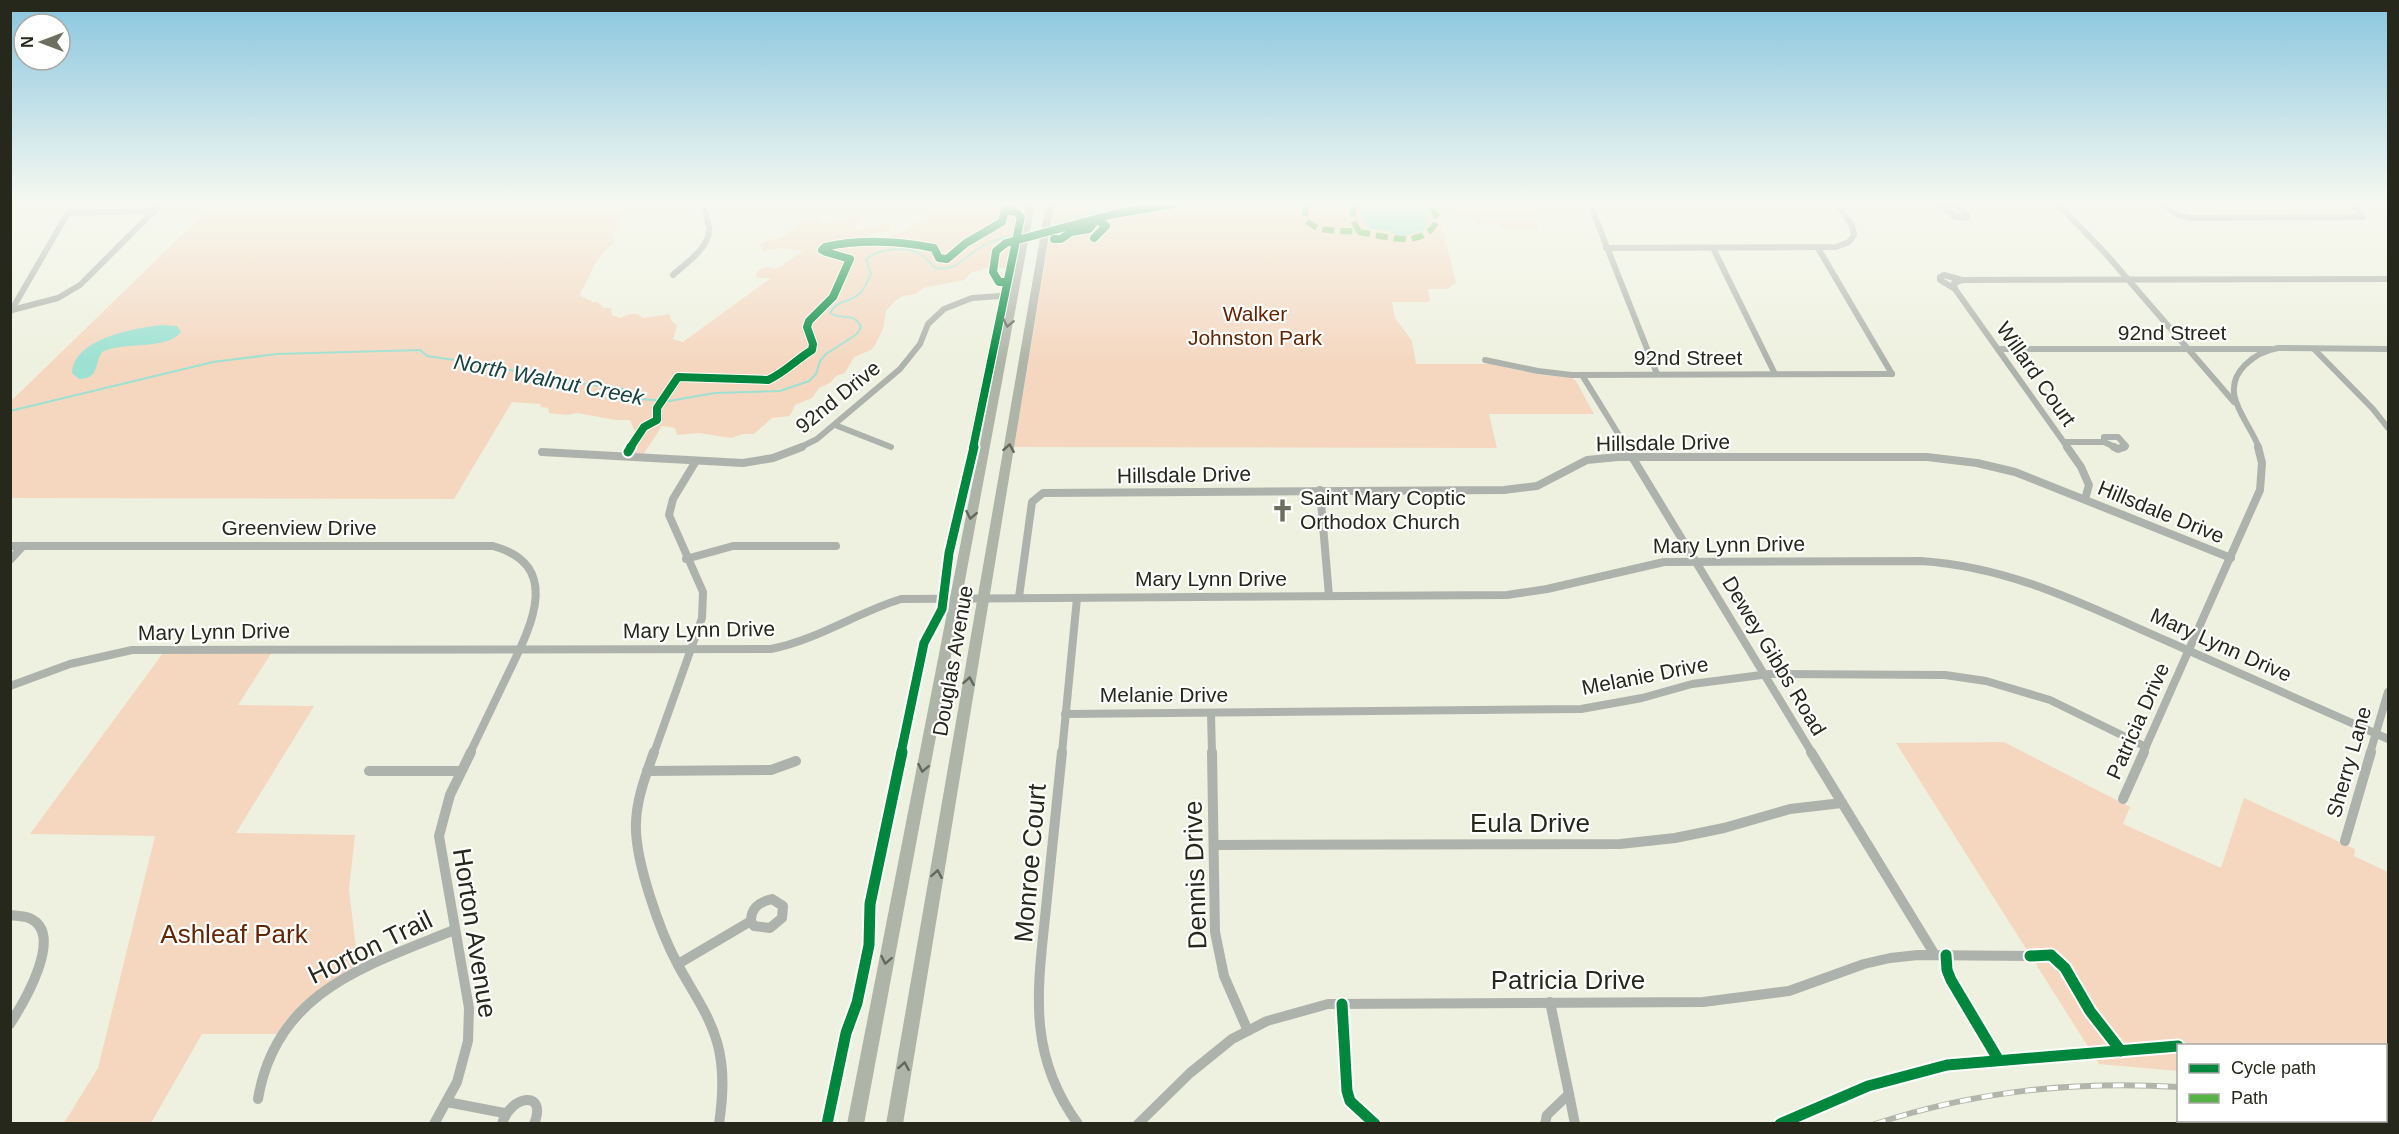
<svg xmlns="http://www.w3.org/2000/svg" width="2399" height="1134" font-family="Helvetica,sans-serif">
<style>
.green{fill:#f5d7c0}
.water{fill:#9ce1d2}
.lines{fill:none;stroke-linecap:round;stroke-linejoin:round}
.stream{stroke:#9ce1d2;stroke-width:2}
.street-far2{stroke:#aeb2ac;stroke-width:6}
.street-far1{stroke:#aeb2ac;stroke-width:8}
.street{stroke:#aeb2ac;stroke-width:10}
.primary{fill:#afb4a9;fill-rule:evenodd}
.rail-casing{stroke:#b2b6aa;stroke-width:6}
.rail{stroke:#fff;stroke-width:4;stroke-dasharray:11;stroke-linecap:butt}
.quiet{stroke:#56b245;stroke-width:6;stroke-dasharray:12 6;stroke-linecap:butt}
.cycleway-far2-casing{stroke:#fff;stroke-width:10}
.cycleway-far1-casing{stroke:#fff;stroke-width:13}
.cycleway-casing{stroke:#fff;stroke-width:15}
.cycleway-far2{stroke:#00873e;stroke-width:8}
.cycleway-far1{stroke:#00873e;stroke-width:9}
.cycleway{stroke:#00873e;stroke-width:11}
.oneway{stroke:#64675b}
.labels{text-anchor:middle;stroke-width:4.5;stroke-linejoin:round;paint-order:stroke}
.park-label{font-size:21px;fill:#622500;stroke:#fff}
.street-label{font-size:21px;fill:#26281b;stroke:#fff}
.poi-label{font-size:21px;fill:#26281b;stroke:#fff;text-anchor:start}
.water-label{font-size:22px;font-style:italic;fill:#17443e;stroke:#fff}
.near-street-label{font-size:26px;fill:#26281b;stroke:#fff}
.near-park-label{font-size:26px;fill:#622500;stroke:#fff}
</style>
<rect width="100%" height="100%" fill="#eef1df"/>
<g class="green">
<path d="M214,204H629L619,221L621,222L619,229L611,235L614,239L613,244C596,255 590,278 579,295L593,302H598L604,308H611L612,315L621,318C629,314 636,311 643,318L670,314L671,320L677,326L673,339L683,342L771,278H757L756,274C762,264 769,268 778,268L803,251L780,248L764,251L760,246C766,238 774,241 782,237C791,232 797,225 804,219L815,217L822,223C835,224 847,216 860,214L861,218L854,227L856,230L889,224L892,227L890,231L867,235C884,242 908,232 921,220C931,211 925,211 940,205L1026,204L1023,216L1020,217L1014,247H1018V250L1015,268H983L982,270L972,272L964,280L923,288L916,294L903,296L896,300L886,311L883,329L875,345L871,350L854,357L845,373L836,376L830,383L819,388L812,398L795,405L790,416L772,418L754,434H743L731,438L699,433L677,435L675,428L662,426L641,458L620,457L635,432L630,420H616L577,413L567,415L549,413L548,408L541,407L540,404L512,402L454,499L11,498V401Z"/>
<polygon points="1055,204 1437,204 1456,283 1447,289 1428,289 1430,302 1392,302 1395,318 1412,341 1416,364 1490,364 1541,375 1571,377 1576,381 1594,414 1489,414 1497,448 1014,447"/>
<polygon points="1454,204 1530,204 1535,217 1457,217"/>
<polygon points="1475,219 1536,219 1539,229 1501,228 1500,224 1477,224"/>
<polygon points="166,649 274,649 238,705 314,706 236,833 355,835 349,890 359,972 340,980 281,1034 202,1034 151,1123 64,1123 98,1068 155,836 30,834"/>
<polygon points="2004,742 2130,807 2123,824 2221,868 2244,798 2355,849 2354,856 2388,872 2388,1088 2386,1088 2386,1046 2178,1046 2178,1071 2099,1064 1896,743"/>
</g>
<g class="water">
<path d="M1360,204H1425C1430,212 1429,224 1423,231L1400,237L1389,231L1369,229L1358,210Z"/>
<path d="M162,325L177,326L181,332C167,351 122,341 102,352C94,365 99,379 79,379L72,373C74,338 135,328 162,325Z"/>
</g>
<g class="lines">
<g class="stream">
<polyline points="1056,223 1124,204"/>
<path d="M10,411L213,362L277,354L420,350L427,356L489,365L553,380L624,389L639,399L669,401L715,393L780,391L809,381L816,374L820,361L826,354L857,334L861,327C854,311 842,321 830,313C836,300 848,303 858,295C865,290 867,281 871,274L866,259C879,249 907,245 922,255C927,259 931,264 936,268C957,272 965,256 981,247C992,240 1005,237 1017,234"/>
</g>
<g class="street-far2">
<polyline points="1590,204 1657,374"/>
<polyline points="1941,204 1955,217 1967,218 1967,215 1956,204"/>
<polyline points="2058,204 2106,254 2234,402"/>
<polyline points="2163,204 2177,215 2191,218 2363,217 2352,204"/>
<polyline points="68,213 154,211"/>
<polyline points="1606,248 1836,247 1849,242 1854,235 1852,226 1838,204"/>
<polyline points="1713,248 1775,374"/>
<polyline points="1818,248 1892,374"/>
<path d="M673,275C686,263 711,247 709,227C708,219 704,212 703,204"/>
<polyline points="1962,280 1944,275 1940,277 1940,280 1955,289 2068,448"/>
<polyline points="1955,289 1954,283 1963,280 2388,279"/>
<polyline points="12,310 58,298 80,285 161,204"/>
<polyline points="11,311 73,204"/>
<polyline points="1998,349 2270,349"/>
<polyline points="2314,349 2373,409 2388,428"/>
<polyline points="1485,360 1538,371 1572,375 1892,374"/>
<polyline points="1582,375 1627,448"/>
<polyline points="835,425 891,447"/>
<polyline points="2064,442 2104,442"/>
<polyline points="2104,442 2117,448"/>
<polyline points="2104,442 2104,437 2118,437 2126,446 2120,448"/>
<polyline points="799,448 817,439 900,369 920,344 928,324 944,309 972,298 1014,295"/>
<path d="M2259,448C2249,420 2217,393 2245,365C2254,356 2266,350 2278,348L2388,349"/>
</g>
<g class="street-far1">
<polyline points="1626,447 1812,753"/>
<polyline points="2067,447 2081,467 2089,485 2085,499"/>
<polyline points="2114,447 2118,449 2124,447"/>
<polyline points="542,452 743,463 773,458 802,447"/>
<polyline points="1320,490 1329,596"/>
<path d="M10,546H493C566,566 528,632 506,678C494,703 482,728 470,753"/>
<polyline points="686,559 733,546 836,546"/>
<polyline points="10,560 23,546"/>
<polyline points="1019,597 1032,502 1043,493 1504,490 1537,486 1587,460 1618,457 1927,457 1977,463 2015,472 2231,558"/>
<path d="M10,686L70,664L132,650L771,649C817,640 856,613 901,599L1507,595L1547,589L1664,562L1921,561C2012,567 2085,605 2167,641C2240,674 2314,706 2388,739"/>
<polyline points="1211,713 1212,753"/>
<polyline points="1065,714 1581,709 1642,698 1692,684 1769,674 1945,675 1986,681 2050,700 2146,747"/>
<polyline points="654,753 702,618 703,592 669,515 673,499 696,461"/>
<polyline points="1062,753 1077,598"/>
<polyline points="2143,753 2260,490 2262,463 2258,447"/>
<polyline points="2370,753 2388,692"/>
</g>
<g class="street">
<path d="M654,752C646,775 637,797 636,822C634,859 660,932 678,965C692,991 709,1014 717,1042C725,1069 723,1097 719,1124"/>
<path d="M1062,752C1057,800 1052,849 1047,898C1039,982 1024,1050 1078,1124"/>
<polyline points="1212,752 1215,932 1224,976 1248,1031"/>
<polyline points="1811,752 1935,955"/>
<polyline points="369,771 461,771"/>
<polyline points="647,771 771,770 796,761"/>
<polyline points="2123,799 2144,752"/>
<polyline points="2345,841 2371,752"/>
<polyline points="1214,845 1620,844 1675,838 1724,828 1790,809 1842,803"/>
<path d="M772,899L783,906L782,918L770,928L754,926L751,921C751,908 759,902 772,899Z"/>
<path d="M10,915C16,916 24,916 29,918C66,933 23,1004 10,1024"/>
<polyline points="678,964 751,921"/>
<polyline points="1550,1002 1569,1094"/>
<path d="M258,1099C276,991 366,966 454,930"/>
<polyline points="447,1102 504,1113"/>
<polyline points="434,1124 457,1082 468,1041 469,1008 439,836 450,795 471,752"/>
<path d="M502,1124C511,1094 548,1090 534,1124"/>
<polyline points="1138,1124 1190,1073 1232,1039 1267,1021 1328,1004 1703,1002 1789,991 1864,964 1890,958 1918,955 2030,956"/>
<polyline points="1545,1124 1547,1115 1569,1094 1575,1124"/>
</g>
<g class="primary">
<polygon points="1027,204 1035,204 864,1124 847,1124"/>
<polygon points="1046,204 1054,204 903,1124 886,1124"/>
</g>
<defs>
<path id="rail" d="M1875,1124C1975,1091 2073,1081 2178,1087"/>
</defs>
<use href="#rail" class="rail-casing"/>
<use href="#rail" class="rail"/>
<g class="quiet">
<path d="M1306,204L1305,220L1317,228C1330,232 1345,230 1359,232C1385,236 1426,251 1438,218L1429,204"/>
<polyline points="1354,204 1352,219 1360,233"/>
</g>
<defs>
<g id="cycleway-far2">
<polyline points="1054,239 1061,239 1071,232 1089,229 1097,219 1106,226 1094,238"/>
<polyline points="1007,282 999,282 993,272 996,251 1006,243 1114,214 1174,204"/>
<path d="M630,448L644,427L657,420V408L678,377L768,380C784,373 797,359 812,350L813,344L807,327L809,321L833,297L850,259L826,252L822,250L825,247C859,239 900,241 934,248L939,258L947,259L966,243L1002,222L1005,210L1016,212L1021,217L973,448"/>
</g>
<g id="cycleway-far1">
<polyline points="628,452 631,447"/>
<polyline points="901,753 924,643 942,609 949,553 974,447"/>
</g>
<g id="cycleway">
<polyline points="1946,955 1947,970 1951,980 1998,1059"/>
<polyline points="2030,956 2051,955 2065,968 2090,1011 2121,1051"/>
<polyline points="1342,1004 1347,1091 1350,1101 1375,1124"/>
<polyline points="827,1124 846,1033 857,1003 869,945 870,904 902,752"/>
<polyline points="1780,1124 1868,1086 1947,1065 2178,1046"/>
</g>
</defs>
<use href="#cycleway-far2" class="cycleway-far2-casing"/>
<use href="#cycleway-far1" class="cycleway-far1-casing"/>
<use href="#cycleway" class="cycleway-casing"/>
<use href="#cycleway-far2" class="cycleway-far2"/>
<use href="#cycleway-far1" class="cycleway-far1"/>
<use href="#cycleway" class="cycleway"/>
</g>
<defs><path id="oneway-chevron" d="M-2-3.5L2.5 0L-2 3.5" fill="none" stroke-width="1.6" stroke-linecap="round" stroke-linejoin="round" transform="scale(1.5)"/></defs>
<g class="oneway">
<use href="#oneway-chevron" transform="translate(1008 323) rotate(102)"/>
<use href="#oneway-chevron" transform="translate(1009 448) rotate(-80)"/>
<use href="#oneway-chevron" transform="translate(971 515) rotate(101)"/>
<use href="#oneway-chevron" transform="translate(969 681) rotate(-80)"/>
<use href="#oneway-chevron" transform="translate(923 768) rotate(101)"/>
<use href="#oneway-chevron" transform="translate(937 874) rotate(-80)"/>
<use href="#oneway-chevron" transform="translate(886 960) rotate(101)"/>
<use href="#oneway-chevron" transform="translate(904 1066) rotate(-80)"/>
</g>
<linearGradient id="sky" x2="0" y2="1"><stop stop-color="#89c6df"/><stop offset="0.56" stop-color="#f7f9f1"/><stop offset="1" stop-color="#f7f9f1" stop-opacity="0"/></linearGradient>
<rect width="2399" height="363" fill="url(#sky)"/>
<defs>
<symbol id="church-bare" viewBox="-9 -9 18 18"><path d="M-1.2-6h2.4v3.5h3.3v2.4h-3.3V6h-2.4V-.1h-3.3v-2.4h3.3Z" fill="#6c6e60" stroke="#fff" stroke-width="2.5" paint-order="stroke"/></symbol>
</defs>
<g fill-rule="evenodd">
<use href="#church-bare" x="1266" y="494" width="33" height="33"/>
</g>
<g class="labels">
<g class="park-label">
<text x="1255" y="321">Walker<tspan x="1255" dy="24">Johnston Park</tspan></text>
</g>
<g class="street-label">
<text x="2172" y="340">92nd Street</text>
<text x="1688" y="365">92nd Street</text>
<text transform="translate(2036 374) rotate(55)" y="7">Willard Court</text>
<text transform="translate(838 397) rotate(-39)" y="7">92nd Drive</text>
<text transform="translate(1663 443) rotate(-1)" y="7">Hillsdale Drive</text>
<text transform="translate(1184 475) rotate(-1)" y="7">Hillsdale Drive</text>
<text transform="translate(2161 512) rotate(22)" y="7">Hillsdale Drive</text>
<text x="299" y="535">Greenview Drive</text>
<text transform="translate(1729 545) rotate(-1)" y="7">Mary Lynn Drive</text>
<text x="1211" y="586">Mary Lynn Drive</text>
<text transform="translate(699 630) rotate(-1)" y="7">Mary Lynn Drive</text>
<text transform="translate(214 632) rotate(-1)" y="7">Mary Lynn Drive</text>
<text transform="translate(2221 645) rotate(24)" y="7">Mary Lynn Drive</text>
<text transform="translate(1774 656) rotate(59)" y="7">Dewey Gibbs Road</text>
<text transform="translate(953 661) rotate(-80)" y="7">Douglas Avenue</text>
<text transform="translate(1645 676) rotate(-11)" y="7">Melanie Drive</text>
<text x="1164" y="702">Melanie Drive</text>
<text transform="translate(2138 721) rotate(-66)" y="7">Patricia Drive</text>
<text transform="translate(2349 762) rotate(-74)" y="7">Sherry Lane</text>
</g>
<g class="poi-label">
<text x="1300" y="505">Saint Mary Coptic<tspan x="1300" dy="24">Orthodox Church</tspan></text>
</g>
<g class="water-label">
<text transform="translate(549 379) rotate(11)" y="8">North Walnut Creek</text>
</g>
<g class="near-street-label">
<text x="1530" y="832">Eula Drive</text>
<text transform="translate(1030 863) rotate(-85)" y="9">Monroe Court</text>
<text transform="translate(1195 875) rotate(-92)" y="9">Dennis Drive</text>
<text transform="translate(475 933) rotate(81)" y="9">Horton Avenue</text>
<text transform="translate(370 947) rotate(-26)" y="9">Horton Trail</text>
<text x="1568" y="989">Patricia Drive</text>
</g>
<g class="near-park-label">
<text x="234" y="943">Ashleaf Park</text>
</g>
</g>
<rect width="2399" height="1134" fill="none" stroke="#26281b" stroke-width="24"/>
<rect x="2177" y="1044" width="210" height="78" fill="#ffffff" stroke="#a8a9a4" stroke-width="1.5"/>
<rect x="2189" y="1064" width="30" height="9" fill="#00873e" stroke="#a8a9a4" stroke-width="1.5"/>
<text x="2231" y="1074" font-size="18" fill="#26281b">Cycle path</text>
<rect x="2189" y="1094" width="30" height="9" fill="#56b245" stroke="#a8a9a4" stroke-width="1.5"/>
<text x="2231" y="1104" font-size="18" fill="#26281b">Path</text>
<g transform="translate(42 42) rotate(270)"><circle r="28" fill="#ffffff" stroke="#a8a9a4" stroke-width="1.5"/>
<path d="M0-4.5L10 22L0 15L-10 22Z" fill="#6c6e60"/>
<text y="-9" font-size="16" font-weight="bold" text-anchor="middle" fill="#26281b">N</text>
</g>
</svg>
